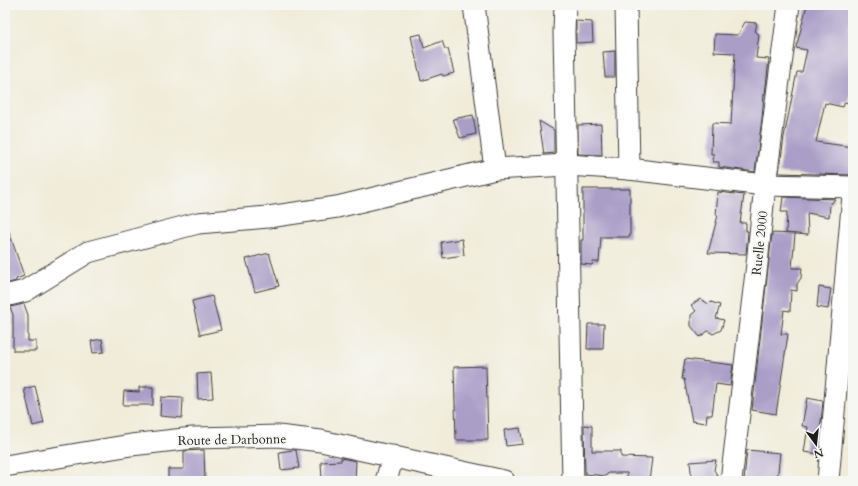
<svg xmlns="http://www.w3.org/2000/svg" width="858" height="486" font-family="Cardo,serif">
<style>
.building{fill:#aa9ec7}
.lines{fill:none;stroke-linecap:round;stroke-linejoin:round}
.minor-casing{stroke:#3c3b38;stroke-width:23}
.minor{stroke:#fff;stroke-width:21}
.labels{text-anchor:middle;stroke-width:4;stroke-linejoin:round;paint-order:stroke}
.street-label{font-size:13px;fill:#1c1c1c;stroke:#f6f6f2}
</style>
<rect width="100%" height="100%" fill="#f6f6f2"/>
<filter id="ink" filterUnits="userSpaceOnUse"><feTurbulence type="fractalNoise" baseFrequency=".025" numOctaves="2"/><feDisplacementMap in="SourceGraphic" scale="8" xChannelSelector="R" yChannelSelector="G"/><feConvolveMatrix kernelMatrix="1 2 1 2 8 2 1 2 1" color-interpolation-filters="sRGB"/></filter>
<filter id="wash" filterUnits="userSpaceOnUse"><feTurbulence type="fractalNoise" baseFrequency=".012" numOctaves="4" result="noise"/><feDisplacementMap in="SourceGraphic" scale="16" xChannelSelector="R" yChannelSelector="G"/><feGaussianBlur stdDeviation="0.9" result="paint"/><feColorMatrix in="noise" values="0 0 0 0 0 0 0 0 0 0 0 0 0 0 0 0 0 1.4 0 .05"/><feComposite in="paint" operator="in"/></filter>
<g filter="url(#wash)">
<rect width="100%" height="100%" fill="#f1ecd9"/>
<g id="blocks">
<g class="building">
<polygon points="807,5 845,5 853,7 848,29 853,30 853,86 849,103 845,102 843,107 825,103 816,142 853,147 853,163 850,175 779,173 784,137 797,72 802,72 807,50 796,48"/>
<polygon points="576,21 592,22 593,42 576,43"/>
<polygon points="745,22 757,23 755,32 759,34 756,58 769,59 765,94 764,94 762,119 755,172 719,167 719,162 713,162 714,154 711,154 712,123 731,124 735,53 714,52 715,34 738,35"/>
<polygon points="421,34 424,48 442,41 445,49 448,49 454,73 443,76 442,74 421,81 411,36"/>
<polygon points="615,51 615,77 605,77 603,52"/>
<polygon points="473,115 476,134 460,138 453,119"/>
<polygon points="539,121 554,130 554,153 544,154"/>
<polygon points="601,124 602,155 578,154 578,125"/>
<polygon points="583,189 630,189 630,237 601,237 599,262 593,262 592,265 581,264 581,240 583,240"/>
<polygon points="718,192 744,195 740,223 746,223 746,231 748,231 746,254 708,253 718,215 716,215"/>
<polygon points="783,197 835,199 830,205 829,217 807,213 808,235 786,233 787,212 781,212"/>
<polygon points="7,226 24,276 16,279 16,281 5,284 5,227"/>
<polygon points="772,233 795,234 792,268 802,268 801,278 797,284 797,291 791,290 790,311 784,310 781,334 788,334 776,414 752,410"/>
<polygon points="462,239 464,255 443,258 441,242"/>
<polygon points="269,253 279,286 255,292 246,259"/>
<polygon points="819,287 831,289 828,309 817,307"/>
<polygon points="212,296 221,330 200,335 192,301"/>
<polygon points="700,299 709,304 711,302 720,305 716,318 724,320 721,330 713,334 708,331 700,337 691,326 691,315 696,311 691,305"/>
<polygon points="24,304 28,315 28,341 36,341 36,351 13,351 13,315 10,307"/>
<polygon points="588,324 604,324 603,349 587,349"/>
<polygon points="102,339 104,352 93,353 91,341"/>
<polygon points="685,359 733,365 730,386 716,384 712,415 707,415 706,423 692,421 684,379 682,379"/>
<polygon points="486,366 488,440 456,440 454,367"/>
<polygon points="211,373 213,398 198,399 197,374"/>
<polygon points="35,386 44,423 33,426 24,389"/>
<polygon points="139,387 153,387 153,405 123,405 124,391 139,392"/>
<polygon points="161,397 183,398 182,418 160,416"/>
<polygon points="807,398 823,401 818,454 804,452 808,427 802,426"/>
<polygon points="584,425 592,426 592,451 621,451 621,457 652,458 649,481 627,481 627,473 608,473 606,476 585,474"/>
<polygon points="520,428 523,444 506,446 504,430"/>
<polygon points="204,450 205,481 168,481 168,469 184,469 184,451"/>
<polygon points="293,450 296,450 299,468 281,470 279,452"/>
<polygon points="747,450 780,453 777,481 744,481"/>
<polygon points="341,458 356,461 355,481 322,481 321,462 341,461"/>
<polygon points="716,460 714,470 719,478 719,481 692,481 690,462"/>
</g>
</g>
</g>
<g filter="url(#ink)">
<use href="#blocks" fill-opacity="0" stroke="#3c3b38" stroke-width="1"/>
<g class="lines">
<defs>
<g id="minor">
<polyline points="474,5 495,169"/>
<polyline points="565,5 564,32 573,481"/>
<polyline points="626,5 629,169"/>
<polyline points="5,296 25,291 88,252 198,223 268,217 337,207 495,169 567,165 629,169 765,185 853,187"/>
<polyline points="5,466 131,445 193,438 278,436 321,441 504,481"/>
<polyline points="386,481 393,456"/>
<polyline points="731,481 757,264 765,185 789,5"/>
<polyline points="828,481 853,195"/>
</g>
</defs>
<use href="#minor" class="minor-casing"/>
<use href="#minor" class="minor"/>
</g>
</g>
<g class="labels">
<g class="street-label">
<text transform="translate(759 243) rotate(-84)" y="5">Ruelle 2000</text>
<text transform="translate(232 439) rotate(-1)" y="5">Route de Darbonne</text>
</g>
</g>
<rect width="858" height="486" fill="none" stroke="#f6f6f2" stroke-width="20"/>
<g transform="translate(816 444) rotate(165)" stroke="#f6f6f2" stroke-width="3" paint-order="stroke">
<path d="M0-3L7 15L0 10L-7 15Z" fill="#1c1c1c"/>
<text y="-6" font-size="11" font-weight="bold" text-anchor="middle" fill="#1c1c1c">N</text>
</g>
</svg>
